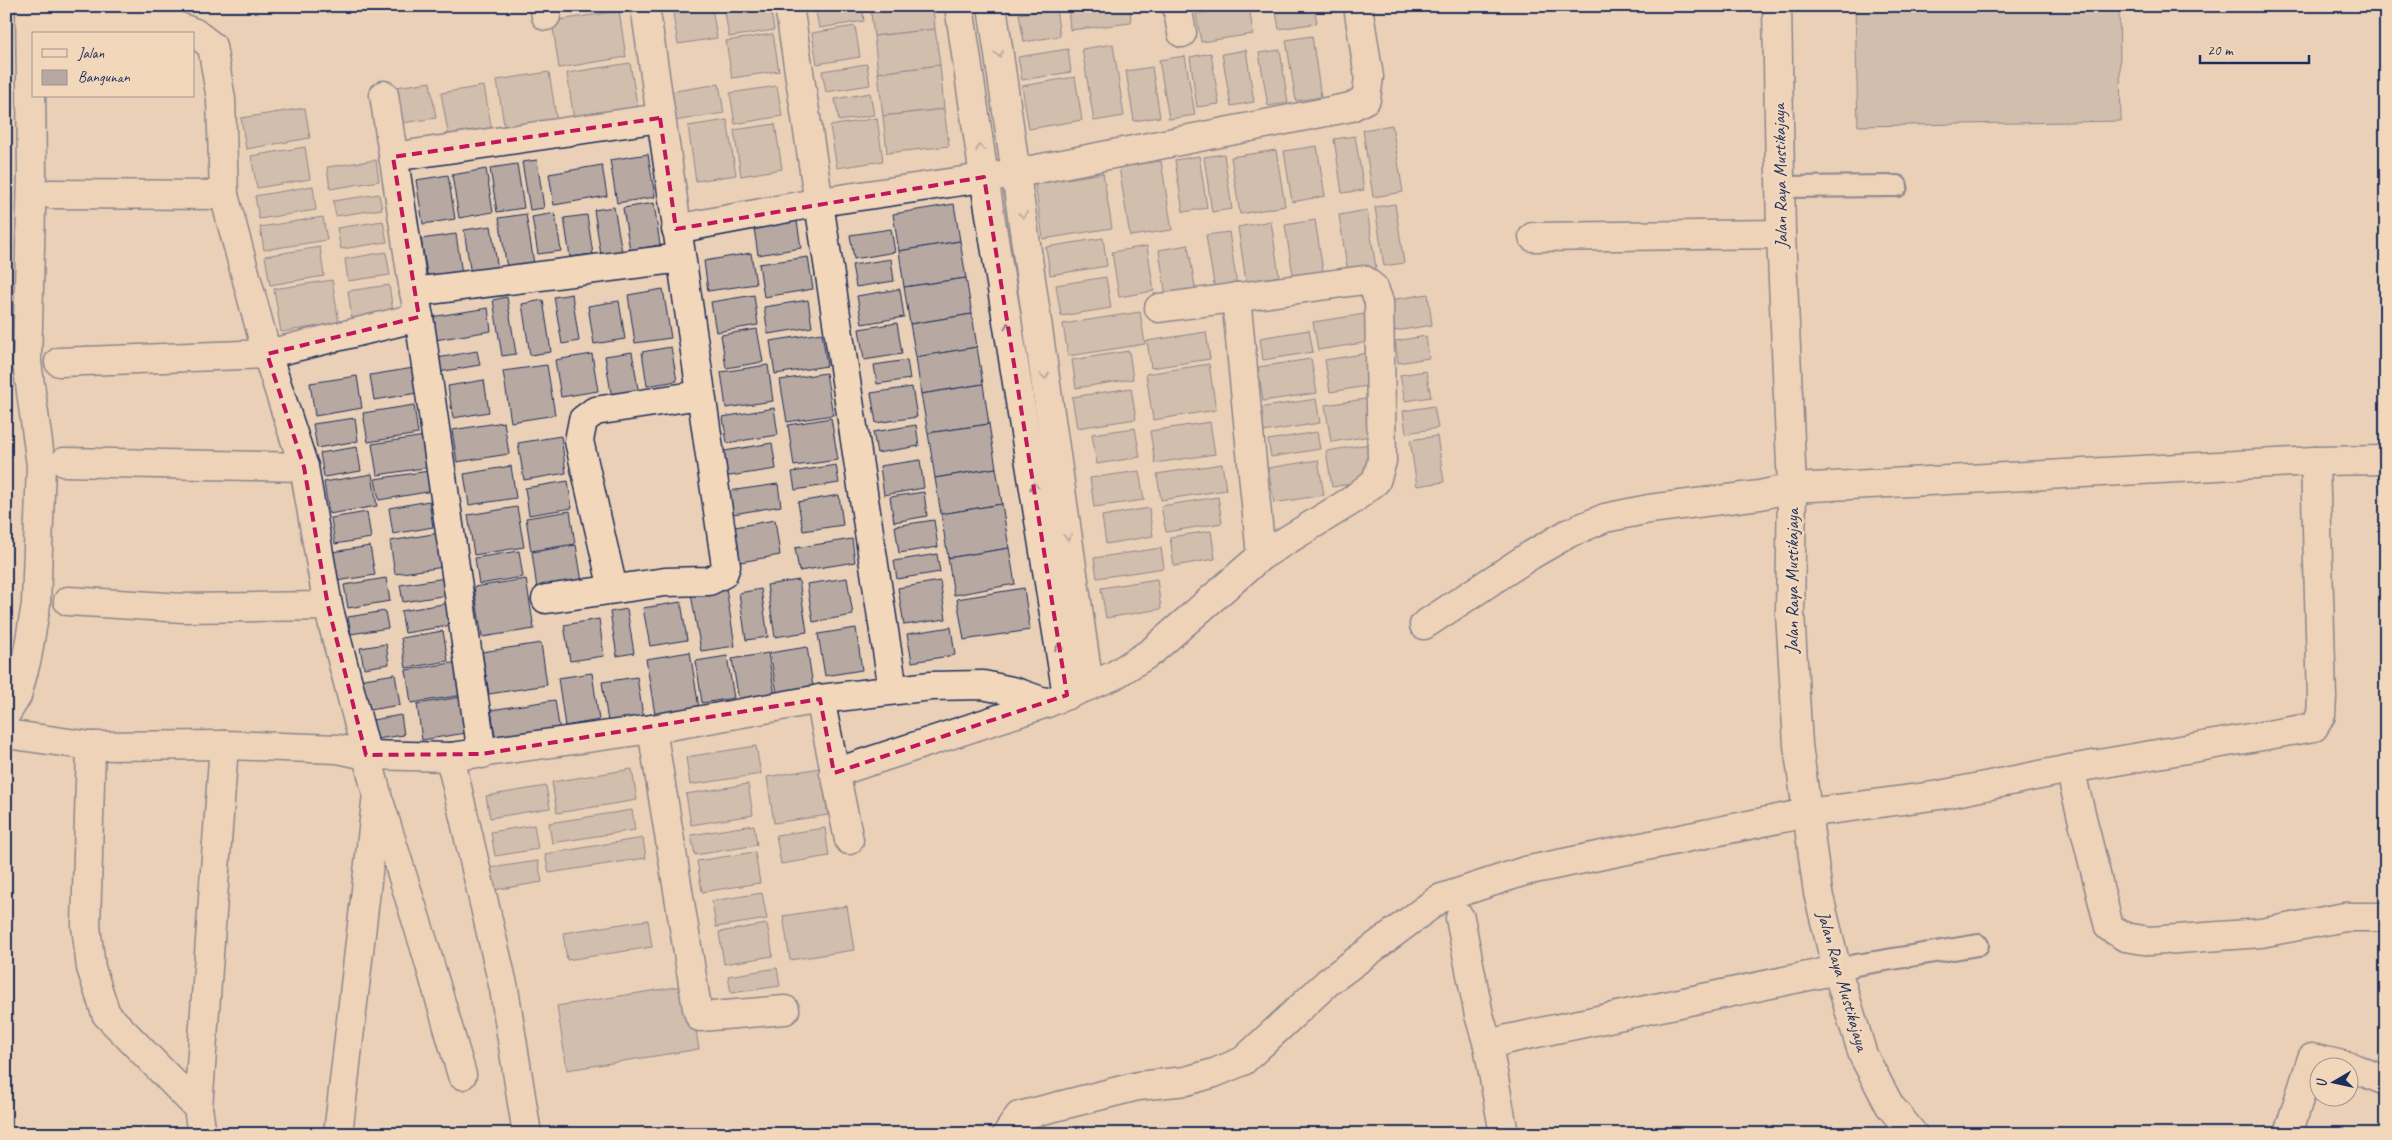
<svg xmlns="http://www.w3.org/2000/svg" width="2392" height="1140" font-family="Caveat,sans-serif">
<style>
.building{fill:#b7a8a1;stroke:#1b2f5e}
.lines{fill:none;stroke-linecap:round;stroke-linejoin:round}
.lane-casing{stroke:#1b2f5e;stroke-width:24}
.street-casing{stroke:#1b2f5e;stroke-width:31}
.secondary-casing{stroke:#1b2f5e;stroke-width:31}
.lane{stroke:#f3d7ba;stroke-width:20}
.street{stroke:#f3d7ba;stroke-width:28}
.secondary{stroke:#f3d7ba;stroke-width:28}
.oneway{stroke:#87838c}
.marked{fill:none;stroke:#c2185b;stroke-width:4;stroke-dasharray:10 6;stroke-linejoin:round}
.labels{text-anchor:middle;stroke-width:5;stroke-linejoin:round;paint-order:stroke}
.street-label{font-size:18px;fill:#1b2f5e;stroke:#f3d7ba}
</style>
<rect width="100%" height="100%" fill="#ead0b6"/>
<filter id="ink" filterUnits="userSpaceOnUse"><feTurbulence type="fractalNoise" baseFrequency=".02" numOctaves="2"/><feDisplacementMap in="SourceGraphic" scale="10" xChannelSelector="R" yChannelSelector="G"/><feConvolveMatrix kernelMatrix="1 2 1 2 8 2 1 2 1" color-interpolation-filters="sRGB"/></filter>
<g filter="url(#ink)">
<g class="building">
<polygon points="724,6 770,6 774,30 729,37"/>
<polygon points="815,6 862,6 864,21 819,28"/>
<polygon points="870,6 933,6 935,29 874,36"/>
<polygon points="1068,6 1130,6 1131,23 1070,30"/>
<polygon points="1249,6 1253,34 1201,42 1196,14"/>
<polygon points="1275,6 1314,6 1317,23 1279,29"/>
<polygon points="1855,6 2119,6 2121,121 1858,126"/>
<polygon points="712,7 717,38 678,44 673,14"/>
<polygon points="1056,8 1060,36 1024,42 1019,14"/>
<polygon points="619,11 626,57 559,68 552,21"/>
<polygon points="855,26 860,57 817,64 812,33"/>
<polygon points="935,29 940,65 878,73 874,36"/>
<polygon points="773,34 779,71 732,78 726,41"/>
<polygon points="1312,36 1321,97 1296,101 1286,40"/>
<polygon points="1113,44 1124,116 1094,121 1082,49"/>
<polygon points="1068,49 1071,72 1022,80 1018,57"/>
<polygon points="1246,50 1254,102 1231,106 1222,54"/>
<polygon points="1280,50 1288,103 1268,106 1259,53"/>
<polygon points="1211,53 1219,104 1197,107 1190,57"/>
<polygon points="1185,56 1195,115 1169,119 1159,60"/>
<polygon points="630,63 638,110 574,120 567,73"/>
<polygon points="867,64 870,85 826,92 822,71"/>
<polygon points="940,65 944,109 883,116 878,73"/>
<polygon points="1152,67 1160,117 1134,121 1126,71"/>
<polygon points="549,72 557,123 505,131 497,80"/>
<polygon points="1075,77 1082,120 1029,129 1022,86"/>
<polygon points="430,82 436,118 395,124 389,88"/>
<polygon points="719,84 724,113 674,121 669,92"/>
<polygon points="484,86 492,131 449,138 441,93"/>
<polygon points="777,86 782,116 735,124 730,93"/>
<polygon points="870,93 874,115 839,121 835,99"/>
<polygon points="305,108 310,138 246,149 241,118"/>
<polygon points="944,109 949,146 887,153 883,116"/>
<polygon points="877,118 883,161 837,168 830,126"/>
<polygon points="727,120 736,175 696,181 688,126"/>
<polygon points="775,124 782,169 741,176 734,130"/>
<polygon points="1392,125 1403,192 1373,197 1363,130"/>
<polygon points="1355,136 1364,190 1342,193 1334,139"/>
<polygon points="1317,146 1325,196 1292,202 1284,151"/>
<polygon points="305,147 310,179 257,188 251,156"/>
<polygon points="1276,150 1285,206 1240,214 1231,157"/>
<polygon points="648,154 655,197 617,203 610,160"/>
<polygon points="1224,154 1232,209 1212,212 1204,157"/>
<polygon points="1199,156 1207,208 1183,212 1175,160"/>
<polygon points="376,160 379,181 330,189 327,167"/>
<polygon points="537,160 544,208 530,210 522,162"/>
<polygon points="1161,161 1172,230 1130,236 1119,167"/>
<polygon points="517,164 524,208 497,212 490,168"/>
<polygon points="602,165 607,196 554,205 549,174"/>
<polygon points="486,169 493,212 459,218 452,175"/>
<polygon points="1103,173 1112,228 1043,239 1035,184"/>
<polygon points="448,175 455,219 423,224 416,180"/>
<polygon points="313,186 316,210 259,219 255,196"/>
<polygon points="379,194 382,209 336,216 333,201"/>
<polygon points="654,203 660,245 630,250 623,208"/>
<polygon points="954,204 960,241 899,251 893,214"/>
<polygon points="1395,204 1404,263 1384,266 1375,207"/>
<polygon points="614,207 622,252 601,255 594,210"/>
<polygon points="1367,210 1376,268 1348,273 1339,215"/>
<polygon points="555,213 561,251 538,254 532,217"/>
<polygon points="526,214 534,264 507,268 499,218"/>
<polygon points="587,215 593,254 570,257 564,218"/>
<polygon points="323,217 327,240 264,250 260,227"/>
<polygon points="1315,220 1324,277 1294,281 1285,225"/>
<polygon points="383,221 387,242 341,249 337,228"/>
<polygon points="797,221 801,248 758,255 754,228"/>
<polygon points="1271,221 1279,276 1246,282 1238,227"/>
<polygon points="491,226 498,270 471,275 464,230"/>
<polygon points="891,229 895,252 854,259 850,235"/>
<polygon points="1229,232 1237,286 1215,290 1206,235"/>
<polygon points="456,234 462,274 428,279 421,239"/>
<polygon points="1103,238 1107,266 1050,275 1046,247"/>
<polygon points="960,241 966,278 904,287 899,251"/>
<polygon points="1188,245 1196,292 1166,297 1159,250"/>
<polygon points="1147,246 1154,291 1119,297 1112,252"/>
<polygon points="320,247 324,276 270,285 265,256"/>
<polygon points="386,252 390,275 348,281 345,259"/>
<polygon points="751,253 756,284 708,291 704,261"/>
<polygon points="808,257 813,289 764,297 759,264"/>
<polygon points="891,259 894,281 856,287 852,265"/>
<polygon points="1106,277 1111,308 1061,316 1056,285"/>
<polygon points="966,278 972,314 910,324 904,287"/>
<polygon points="332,280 339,323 281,332 274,289"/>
<polygon points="389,285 393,312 352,319 348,291"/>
<polygon points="663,289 671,338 635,343 628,295"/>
<polygon points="900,289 904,317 862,324 857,296"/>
<polygon points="572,294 579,341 562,344 554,297"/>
<polygon points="1428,294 1432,325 1395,331 1390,300"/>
<polygon points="754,295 758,325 716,332 711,302"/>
<polygon points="507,297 516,354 502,356 493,300"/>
<polygon points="543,300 551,352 530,355 522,304"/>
<polygon points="808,300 812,327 768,334 764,307"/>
<polygon points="619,301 625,339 594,344 588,306"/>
<polygon points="488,308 491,331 435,340 431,317"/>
<polygon points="1140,312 1145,344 1068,356 1063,324"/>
<polygon points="972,314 977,347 916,357 910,324"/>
<polygon points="1365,314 1369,342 1318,350 1313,322"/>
<polygon points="897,323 902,354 864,360 859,329"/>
<polygon points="757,329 763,362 726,368 721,335"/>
<polygon points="1309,330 1313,352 1263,360 1260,338"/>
<polygon points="1206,332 1210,359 1151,368 1147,341"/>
<polygon points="822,333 827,366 775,374 770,341"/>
<polygon points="1426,336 1429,358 1398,363 1395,341"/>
<polygon points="671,347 677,381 647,386 642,352"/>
<polygon points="977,347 983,384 921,394 916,357"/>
<polygon points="477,351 480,365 439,372 437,358"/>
<polygon points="1129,351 1133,379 1076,388 1072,360"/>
<polygon points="632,352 639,395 612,399 605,356"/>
<polygon points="1368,353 1373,385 1330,392 1325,360"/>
<polygon points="592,354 598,391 561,397 555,360"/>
<polygon points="1311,359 1317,393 1263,401 1258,367"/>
<polygon points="907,360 910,379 877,384 874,365"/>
<polygon points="1209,364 1216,410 1153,420 1146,374"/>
<polygon points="547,365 555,415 511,422 503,371"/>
<polygon points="768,365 773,401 726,408 721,372"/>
<polygon points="420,367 424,392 374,400 370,375"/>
<polygon points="1426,371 1431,397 1405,401 1400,375"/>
<polygon points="826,373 833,415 787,422 780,380"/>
<polygon points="357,376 362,408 315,416 310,383"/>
<polygon points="484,380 489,412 453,418 448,386"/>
<polygon points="983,384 989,424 928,433 921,394"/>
<polygon points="912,387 917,417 876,423 871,393"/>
<polygon points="1131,388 1136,419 1077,428 1072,397"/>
<polygon points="1372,398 1378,435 1331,442 1325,405"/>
<polygon points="1316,399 1320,423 1263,432 1259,408"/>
<polygon points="414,405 418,434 368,442 363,413"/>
<polygon points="1434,406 1438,428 1406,433 1403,411"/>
<polygon points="774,408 778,435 727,443 723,417"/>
<polygon points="355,418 358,441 317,448 313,424"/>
<polygon points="831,418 838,460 794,466 788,425"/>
<polygon points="504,422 509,454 457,462 452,430"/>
<polygon points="1210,422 1215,454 1155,463 1150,431"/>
<polygon points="989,424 996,468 935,478 928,433"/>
<polygon points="916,425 919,446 877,453 873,432"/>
<polygon points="1135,428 1140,457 1097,464 1092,434"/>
<polygon points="1317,432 1320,449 1271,457 1268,440"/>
<polygon points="425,436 430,467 377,475 372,444"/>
<polygon points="561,436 566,473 524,480 518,443"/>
<polygon points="1437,436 1444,482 1417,486 1410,440"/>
<polygon points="772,443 776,469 723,477 719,452"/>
<polygon points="1370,444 1375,480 1332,487 1326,451"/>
<polygon points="357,447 361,471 324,477 320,453"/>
<polygon points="920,460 924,488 884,495 880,466"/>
<polygon points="1318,460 1324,495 1274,503 1268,468"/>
<polygon points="1222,464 1226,490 1161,500 1157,474"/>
<polygon points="836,465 839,483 795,490 792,472"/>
<polygon points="511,466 516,498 469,505 464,474"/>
<polygon points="996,468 1002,504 941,514 935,478"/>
<polygon points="436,470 439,490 379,500 375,479"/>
<polygon points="1139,471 1144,500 1094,507 1090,478"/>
<polygon points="372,474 377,506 329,514 324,482"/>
<polygon points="568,481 572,508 529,515 525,488"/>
<polygon points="778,484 781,506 733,514 729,491"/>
<polygon points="924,492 927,516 894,522 890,497"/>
<polygon points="839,495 843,525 803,531 798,502"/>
<polygon points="1218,497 1222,523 1166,532 1161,506"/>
<polygon points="429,501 433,527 393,534 389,508"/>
<polygon points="1002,504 1009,548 948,558 941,514"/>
<polygon points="517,507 524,547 474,555 468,515"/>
<polygon points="1149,508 1153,536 1106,544 1102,516"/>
<polygon points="570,511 575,544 531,551 526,518"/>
<polygon points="367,512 371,538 335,544 331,518"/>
<polygon points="775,520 780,555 735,563 729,528"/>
<polygon points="934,520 938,547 899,553 895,526"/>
<polygon points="1211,531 1215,559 1174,566 1170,537"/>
<polygon points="439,533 444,567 395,574 390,541"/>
<polygon points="852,539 855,562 799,571 795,548"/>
<polygon points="576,545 582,582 537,589 532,552"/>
<polygon points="370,546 375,575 336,581 332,552"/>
<polygon points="1009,548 1015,584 954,595 948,558"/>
<polygon points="1161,548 1164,568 1097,578 1094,558"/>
<polygon points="519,551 523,577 479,584 475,558"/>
<polygon points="937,554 940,572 897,579 894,561"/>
<polygon points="386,578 390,601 348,608 344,585"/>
<polygon points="445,578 448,595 403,602 400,585"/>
<polygon points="847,578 853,615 813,622 807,584"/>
<polygon points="526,579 534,629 482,637 474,587"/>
<polygon points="1157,579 1161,609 1106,618 1101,588"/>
<polygon points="799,580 807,632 775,637 767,585"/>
<polygon points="940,581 946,619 904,625 898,588"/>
<polygon points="726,588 735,646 701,651 691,594"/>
<polygon points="1024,588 1030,630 964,640 957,599"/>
<polygon points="761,589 768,637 746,640 739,593"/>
<polygon points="681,602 687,640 650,646 643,608"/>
<polygon points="449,603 453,625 405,633 401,611"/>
<polygon points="627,609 634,653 617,656 610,612"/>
<polygon points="385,611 388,628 351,634 348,617"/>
<polygon points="599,619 604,656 570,661 564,625"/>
<polygon points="951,627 955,655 912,662 907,634"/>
<polygon points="856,628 862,670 825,676 818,634"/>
<polygon points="443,631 448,661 406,668 401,638"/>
<polygon points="541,643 547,685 489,694 482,652"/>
<polygon points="386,644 389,664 364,668 360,648"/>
<polygon points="807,647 814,693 778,699 770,653"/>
<polygon points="690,652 699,708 655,715 646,659"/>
<polygon points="768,653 775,696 739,701 732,659"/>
<polygon points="727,656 734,698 702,703 696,661"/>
<polygon points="465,661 470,694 411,703 406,670"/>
<polygon points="592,673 599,720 565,726 558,678"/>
<polygon points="395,674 400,705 357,712 352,681"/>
<polygon points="637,677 643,716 608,722 602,682"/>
<polygon points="461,697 466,733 422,740 417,704"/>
<polygon points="555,700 560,732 496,742 491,710"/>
<polygon points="401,715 404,735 370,740 367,721"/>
<polygon points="756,746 761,774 690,785 686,757"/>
<polygon points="820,768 828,815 774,823 767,777"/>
<polygon points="632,769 637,800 557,813 552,782"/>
<polygon points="748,784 753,815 691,825 686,794"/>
<polygon points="546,786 550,808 490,818 486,796"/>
<polygon points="632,810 635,830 552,843 549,823"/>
<polygon points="534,825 538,849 495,856 491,832"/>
<polygon points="754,825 757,845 695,855 691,835"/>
<polygon points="825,828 829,856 781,864 776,835"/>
<polygon points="643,838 646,858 549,873 545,854"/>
<polygon points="755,852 760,883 702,892 697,861"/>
<polygon points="538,861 542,882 494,890 490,868"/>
<polygon points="762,893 767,919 716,927 712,901"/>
<polygon points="847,906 854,950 790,960 783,916"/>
<polygon points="648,920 652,947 567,960 563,933"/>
<polygon points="767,924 773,956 724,964 719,932"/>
<polygon points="777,968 780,986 731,993 728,976"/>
<polygon points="689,985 699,1049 567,1070 557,1006"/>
</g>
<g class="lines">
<defs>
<g id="lane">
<polyline points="1780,187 1897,186"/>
<polyline points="1837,970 1856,965 1978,945"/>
</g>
<g id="street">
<polyline points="544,6 546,16"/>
<polyline points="789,6 893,690"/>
<polyline points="959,6 984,177 1067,695"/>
<polyline points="992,6 1089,686"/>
<polyline points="1177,6 1182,33"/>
<polyline points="30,21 174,25 195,33 212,46 221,99 224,195 267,354 304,467 328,606 377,794 338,1134"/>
<polyline points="384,95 414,292 419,317 482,754"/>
<polyline points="393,157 660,118"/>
<polyline points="50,194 224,195"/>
<polyline points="676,229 820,202 1017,173 1351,107 1366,99 1369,77 1358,6"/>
<polyline points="1533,237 1781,234"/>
<polyline points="414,292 681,258"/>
<polyline points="1236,297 1261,556"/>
<polyline points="59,362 267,354 419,317"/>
<polyline points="64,462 304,467"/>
<polyline points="613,589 579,441 583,420 595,411 700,395"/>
<polyline points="546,599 665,582 709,581 723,574 726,566 645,6"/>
<polyline points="68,601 184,608 328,606"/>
<polyline points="1424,625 1531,555 1569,533 1605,518 1649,509 1760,495 1792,488 2315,461 2386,460"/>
<polyline points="820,699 849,840"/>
<polyline points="6,714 17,696 27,658 36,604 41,465 27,362 32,172 30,6"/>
<polyline points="652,729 697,1008 700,1017 785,1010"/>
<polyline points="6,734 91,746 224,745 338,749 366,755 450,757 652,729 820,699 931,686 983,685 1016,692 1047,703"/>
<polyline points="91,746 86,926 91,968 106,1014 198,1108"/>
<polyline points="450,757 504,989 527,1134"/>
<polyline points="2070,769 2109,927 2125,937 2150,941 2261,933 2345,917 2386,917"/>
<polyline points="834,773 1047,703 1113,676 1151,652 1261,556 1351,501 1376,481 1382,461 1379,302 1374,288 1364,280 1159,308"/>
<polyline points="380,804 425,948 462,1075"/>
<polyline points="1460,918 1479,1015 1488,1045"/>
<polyline points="202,1134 198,1108 224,745"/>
<polyline points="1007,1134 1019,1116 1138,1086 1186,1081 1214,1073 1243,1061 1328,982 1439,899 1525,871 1807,813 1940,795 2070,769 2314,727 2321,715 2322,698 2315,461"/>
<polyline points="1504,1134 1488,1045 1508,1039 1837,970"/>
<polyline points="2288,1134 2312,1058 2351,1067 2386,1081"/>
</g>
<polyline id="secondary" points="1777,6 1781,234 1792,488 1790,613 1798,745 1818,893 1837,970 1863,1055 1890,1106 1913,1134"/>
</defs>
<use href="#lane" class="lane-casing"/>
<use href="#street" class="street-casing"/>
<use href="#secondary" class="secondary-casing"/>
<use href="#lane" class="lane"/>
<use href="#street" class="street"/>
<use href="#secondary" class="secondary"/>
</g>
<defs><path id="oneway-chevron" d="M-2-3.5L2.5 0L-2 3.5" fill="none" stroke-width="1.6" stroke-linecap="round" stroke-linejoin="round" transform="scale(1.25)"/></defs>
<g class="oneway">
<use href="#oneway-chevron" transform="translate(999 54) rotate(82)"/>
<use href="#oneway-chevron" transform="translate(980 148) rotate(-98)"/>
<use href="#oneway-chevron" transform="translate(1023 215) rotate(82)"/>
<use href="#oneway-chevron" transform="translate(1008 326) rotate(-99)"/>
<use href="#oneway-chevron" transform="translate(1045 376) rotate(82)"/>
<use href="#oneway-chevron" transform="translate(1034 486) rotate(-99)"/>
<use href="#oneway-chevron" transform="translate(1068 537) rotate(82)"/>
<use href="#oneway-chevron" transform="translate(1059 647) rotate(-99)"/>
</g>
</g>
<path d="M0 0H2392V1140H0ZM660,118L676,229L984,177L1067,695L834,773L820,699L482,754L366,755L328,606L304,467L267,354L419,317L393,157Z" fill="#ead0b6" fill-opacity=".55" fill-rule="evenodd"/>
<path class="marked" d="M660,118L676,229L984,177L1067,695L834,773L820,699L482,754L366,755L328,606L304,467L267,354L419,317L393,157Z"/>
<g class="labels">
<g class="street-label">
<text transform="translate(1780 176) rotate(-91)" y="6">Jalan Raya Mustikajaya</text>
<text transform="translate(1792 581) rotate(-90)" y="6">Jalan Raya Mustikajaya</text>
<text transform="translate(1843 981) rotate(74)" y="6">Jalan Raya Mustikajaya</text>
</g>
</g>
<rect width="2392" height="1140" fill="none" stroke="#f3d7ba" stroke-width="25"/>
<rect x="12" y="12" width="2367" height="1115" fill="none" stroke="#1b2f5e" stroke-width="2" filter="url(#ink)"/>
<rect x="32" y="32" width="162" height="65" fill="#f3d7ba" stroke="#9d9495"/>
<rect x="42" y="49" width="25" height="8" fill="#f3d7ba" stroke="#9d9495"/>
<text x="78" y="58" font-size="15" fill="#1b2f5e">Jalan</text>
<rect x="42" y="70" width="25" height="15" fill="#b7a8a1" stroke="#9d9495"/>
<text x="78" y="82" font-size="15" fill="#1b2f5e">Bangunan</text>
<g transform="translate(2334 1082) rotate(261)"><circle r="24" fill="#f3d7ba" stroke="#9d9495"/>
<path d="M0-4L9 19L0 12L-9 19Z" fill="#1b2f5e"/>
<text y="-8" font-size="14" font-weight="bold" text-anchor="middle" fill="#1b2f5e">U</text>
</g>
<path d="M2200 55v8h109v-8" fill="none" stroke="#1b2f5e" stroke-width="2.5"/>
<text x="2207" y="55" font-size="15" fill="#1b2f5e" stroke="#f3d7ba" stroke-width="4" paint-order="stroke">20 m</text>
</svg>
